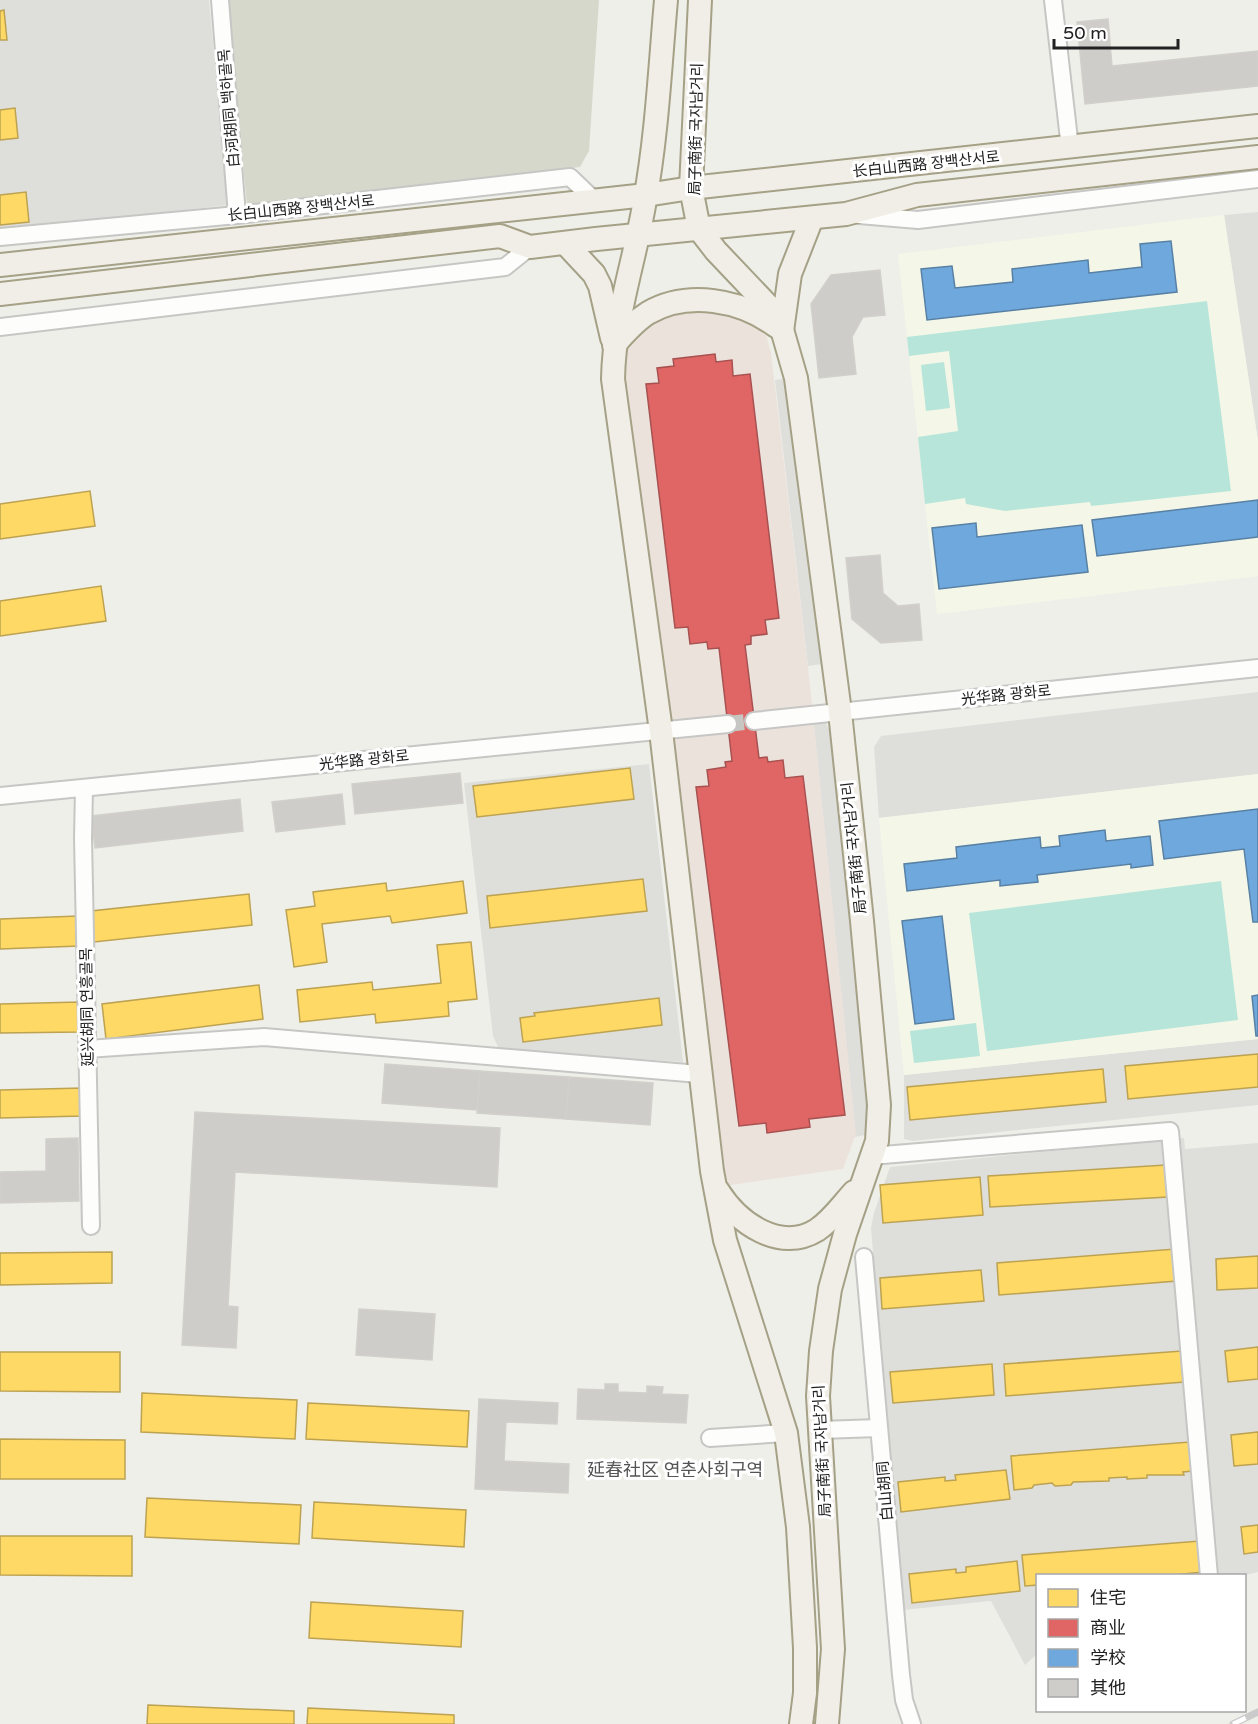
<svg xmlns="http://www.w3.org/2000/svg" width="1258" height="1724" font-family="'Varela Round','Noto Sans SC','Noto Sans KR',sans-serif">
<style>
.residential{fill:#dededb}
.commercial{fill:#ece2dc}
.education{fill:#f4f7e7}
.construction{fill:#d6d8cc}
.pitch{fill:#b7e5da}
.homes{fill:#ffd966;stroke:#bca251;stroke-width:1.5}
.shops{fill:#e06666;stroke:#a75151;stroke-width:1.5}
.schools{fill:#6fa8dc;stroke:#5880a4;stroke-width:1.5}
.building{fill:#cecdc9;stroke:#d2d0cb;stroke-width:1.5}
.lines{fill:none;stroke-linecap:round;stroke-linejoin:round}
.minor-tunnel{stroke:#c6c6c2;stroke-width:16;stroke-dasharray:16 8;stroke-linecap:butt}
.minor-casing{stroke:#c6c6c4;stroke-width:20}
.major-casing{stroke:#a5a186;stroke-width:26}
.minor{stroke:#fdfdfc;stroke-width:16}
.major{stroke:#f1eee7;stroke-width:22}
.rail-casing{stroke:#cbcbcb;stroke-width:7}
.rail{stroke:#fff;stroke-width:4.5;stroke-dasharray:14;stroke-linecap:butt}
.labels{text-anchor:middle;stroke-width:6;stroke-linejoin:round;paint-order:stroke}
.street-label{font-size:15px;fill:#212121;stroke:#fff}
.quarter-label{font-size:18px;fill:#545454;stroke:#fff}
</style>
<rect width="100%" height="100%" fill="#efefea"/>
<g class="residential">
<polygon points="0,0 209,0 228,205 0,232"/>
<polygon points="1258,212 1258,441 1224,215"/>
<polygon points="788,378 822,664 808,666 775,380"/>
<polygon points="1258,692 1258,774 879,818 874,747 881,736"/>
<polygon points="813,716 825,721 830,732 872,1119 870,1134 855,1137"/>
<polygon points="649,764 683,1062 499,1049 493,1036 464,783"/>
<polygon points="1258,1039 1258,1105 932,1139 913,1141 904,1139 904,1075"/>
<polygon points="1184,1138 1185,1149 1258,1143 1258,1572 1241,1576 1038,1576 1037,1654 1025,1665 991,1601 903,1610 871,1228 874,1213 890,1167"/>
</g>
<polygon class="commercial" points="691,310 711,310 754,325 766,334 771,353 808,666 856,1134 843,1169 724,1186 621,358 636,336 651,325 667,316"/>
<g class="education">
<polygon points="1224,215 1258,441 1258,576 937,614 898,254"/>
<polygon points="1258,774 1258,1039 904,1075 879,818"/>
</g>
<polygon class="construction" points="227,0 599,0 589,151 580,167 247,205"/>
<g class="pitch">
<polygon points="1207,301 1231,491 1091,506 1090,502 1005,511 966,504 965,498 925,504 918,437 958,431 949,351 909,356 907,337"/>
<polygon points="944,362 950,408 926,411 921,365"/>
<polygon points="1221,881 1238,1020 987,1051 969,913"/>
<polygon points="976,1023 980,1056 914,1063 910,1031"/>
</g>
<g class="homes">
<polygon points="4,10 7,40 0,40 0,11"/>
<polygon points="15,108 18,138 0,140 0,110"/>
<polygon points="26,192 29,222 0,225 0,195"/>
<polygon points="90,491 95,526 0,539 0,504"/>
<polygon points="101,586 106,621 0,636 0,601"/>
<polygon points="630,768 634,799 477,817 473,786"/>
<polygon points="643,879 647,911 490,928 487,896"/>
<polygon points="463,881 467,913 392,923 390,916 322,924 327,962 294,967 286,910 315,906 313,892 386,883 387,891"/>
<polygon points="249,894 252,925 94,942 91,911"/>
<polygon points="78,916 79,946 0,949 0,919"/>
<polygon points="471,942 477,999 448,1002 449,1016 376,1023 375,1014 300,1022 297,990 372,982 373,990 441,983 437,945"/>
<polygon points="259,985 263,1019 106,1039 102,1004"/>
<polygon points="659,998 662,1025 523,1042 520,1018 535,1016 534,1013"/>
<polygon points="79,1002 80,1032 0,1033 0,1004"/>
<polygon points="1258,1054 1258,1087 1128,1099 1125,1066"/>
<polygon points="1103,1069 1106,1102 910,1120 907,1087"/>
<polygon points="82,1088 83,1116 0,1118 0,1090"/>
<polygon points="1166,1165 1168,1197 990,1207 988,1176"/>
<polygon points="980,1177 983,1215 883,1223 880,1185"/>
<polygon points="1175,1249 1177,1281 999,1295 997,1263"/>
<polygon points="112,1252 112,1283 0,1285 0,1253"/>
<polygon points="1258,1256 1258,1288 1217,1290 1216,1259"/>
<polygon points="981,1270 984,1301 882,1309 880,1278"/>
<polygon points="1258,1347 1258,1379 1228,1382 1225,1351"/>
<polygon points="1182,1351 1184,1382 1006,1396 1004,1364"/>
<polygon points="0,1352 120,1352 120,1392 0,1391"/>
<polygon points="992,1364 994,1395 893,1403 890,1372"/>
<polygon points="142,1393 297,1400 295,1439 141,1432"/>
<polygon points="308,1403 469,1411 467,1447 306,1439"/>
<polygon points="1258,1432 1258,1464 1234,1466 1231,1435"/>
<polygon points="0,1439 125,1440 125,1479 0,1479"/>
<polygon points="1190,1442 1193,1471 1183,1472 1184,1475 1147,1475 1147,1478 1127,1479 1127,1477 1109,1478 1109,1481 1073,1482 1071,1485 1055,1486 1052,1483 1034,1485 1032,1488 1014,1490 1011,1456"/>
<polygon points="1006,1470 1010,1499 901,1512 898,1482 945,1477 945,1481 956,1480 955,1475"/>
<polygon points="147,1498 301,1505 299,1544 145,1537"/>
<polygon points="314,1502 466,1510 464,1547 312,1538"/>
<polygon points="1258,1525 1258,1552 1244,1554 1241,1527"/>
<polygon points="0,1536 132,1536 132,1576 0,1575"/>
<polygon points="1200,1541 1203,1572 1163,1576 1038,1576 1038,1585 1025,1586 1022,1555"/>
<polygon points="1017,1561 1020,1591 912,1603 909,1574 956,1569 956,1573 966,1572 966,1567"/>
<polygon points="311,1602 463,1611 461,1647 309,1638"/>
<polygon points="148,1705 294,1711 294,1724 147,1724"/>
<polygon points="308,1708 454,1715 454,1724 307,1724"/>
</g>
<polygon class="shops" points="715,354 716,362 732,360 733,376 750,374 779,618 765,620 767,634 751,636 751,644 745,645 759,758 767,757 768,762 783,760 785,778 803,776 845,1115 809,1119 810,1127 767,1133 766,1123 739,1126 696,787 709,786 707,770 726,767 725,762 732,761 719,648 708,649 707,642 690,644 688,627 675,628 646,384 659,383 657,368 674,366 673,359"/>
<g class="schools">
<polygon points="1171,241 1177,292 927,320 921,269 952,266 955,288 1013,282 1012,269 1088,260 1089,273 1142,267 1140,244"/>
<polygon points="1258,500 1258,537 1097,556 1092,520"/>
<polygon points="976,523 977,537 1082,525 1088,572 939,589 932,528"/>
<polygon points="1258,809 1258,922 1253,922 1244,849 1164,859 1159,821"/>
<polygon points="1105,830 1106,841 1150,836 1153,865 1131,868 1131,864 1037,875 1038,882 1000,886 1000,880 907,891 904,864 957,858 956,847 1040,837 1041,848 1060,846 1059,836"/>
<polygon points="942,916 954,1019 915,1024 902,921"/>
<polygon points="1258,995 1258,1036 1256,1036 1252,996"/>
</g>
<g class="building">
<polygon points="1108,19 1112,66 1258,51 1258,86 1085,104 1077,22"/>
<polygon points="880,270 885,315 863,317 852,337 856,374 819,378 811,304 831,275"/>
<polygon points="880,555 883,593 898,606 919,604 922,640 881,643 852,619 846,558"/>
<polygon points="460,773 463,803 355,814 352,784"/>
<polygon points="342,794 345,824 276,832 272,802"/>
<polygon points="240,799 243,831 95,848 91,816"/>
<polygon points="385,1064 480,1071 477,1110 382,1103"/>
<polygon points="480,1071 569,1077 566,1119 477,1113"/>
<polygon points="569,1077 653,1083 650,1125 566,1119"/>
<polygon points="195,1112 500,1128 497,1187 235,1172 228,1306 238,1307 236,1348 182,1345"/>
<polygon points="78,1138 79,1201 0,1203 0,1172 46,1171 46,1139"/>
<polygon points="359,1309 435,1314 432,1360 356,1355"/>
<polygon points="605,1384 618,1384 618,1392 647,1393 647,1386 663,1387 662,1394 688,1395 686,1423 577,1419 578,1389 605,1390"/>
<polygon points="479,1399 558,1403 557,1424 506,1422 504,1461 569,1464 568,1493 475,1489"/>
</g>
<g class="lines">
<polyline class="minor-tunnel" points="728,724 754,721"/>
<defs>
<g id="minor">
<polyline points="220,0 237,215"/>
<polyline points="1053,0 1070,148"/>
<polyline points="859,215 918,220 1258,179"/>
<polyline points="0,237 237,215 570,177 594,200"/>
<polyline points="0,327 505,267 530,247"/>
<polyline points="754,721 1258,668"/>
<polyline points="84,789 83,838 91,1226"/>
<polyline points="0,796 728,724"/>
<polyline points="87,1049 264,1037 699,1074"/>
<polyline points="871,1156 1170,1131 1209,1576"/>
<polyline points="864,1257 901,1675 904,1700 912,1724"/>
<polyline points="820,1430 879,1428"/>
<polyline points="710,1438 786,1433"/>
</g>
<g id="major">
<path d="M666,0C660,67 657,134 645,200C635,260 614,318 613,379L661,731L712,1171L725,1240L786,1433L798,1527L805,1648V1693L801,1724"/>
<polyline points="700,0 691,188 699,229 716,251 773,311 781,326 796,378 840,712 862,921 879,1105 877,1141 845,1234 830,1289 821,1351 818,1396 833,1649 827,1724"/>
<polyline points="565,243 594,274 600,286 612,338"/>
<polyline points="0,265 646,195 691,188 1258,126"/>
<polyline points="0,294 500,236 530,247 596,239 846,214 917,195 1258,157"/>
<polyline points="782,331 790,274 812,218"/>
<path d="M614,345C625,333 635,321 648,313C688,290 741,300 776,326"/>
<path d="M718,1191C738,1223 780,1253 817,1230C832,1220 842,1205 854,1192"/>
</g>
</defs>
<use href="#minor" class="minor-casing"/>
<use href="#major" class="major-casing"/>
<use href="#minor" class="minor"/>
<use href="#major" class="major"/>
<defs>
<polyline id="rail" points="1233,1724 1258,1712"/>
</defs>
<use href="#rail" class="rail-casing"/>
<use href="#rail" class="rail"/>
</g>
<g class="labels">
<g class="street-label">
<text transform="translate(229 108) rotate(-95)" y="5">白河胡同 백하골목</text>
<text transform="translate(696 129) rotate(-89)" y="5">局子南街 국자남거리</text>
<text transform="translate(926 164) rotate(-6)" y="5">长白山西路 장백산서로</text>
<text transform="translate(301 208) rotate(-6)" y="5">长白山西路 장백산서로</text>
<text transform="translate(1006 695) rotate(-6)" y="5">光华路 광화로</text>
<text transform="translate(364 760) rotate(-6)" y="5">光华路 광화로</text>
<text transform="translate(854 848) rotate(-96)" y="5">局子南街 국자남거리</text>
<text transform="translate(87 1007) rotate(-91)" y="5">延兴胡同 연흥골목</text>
<text transform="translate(822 1451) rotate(-93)" y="5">局子南街 국자남거리</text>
<text transform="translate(885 1491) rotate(-95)" y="5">白山胡同</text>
</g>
<g class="quarter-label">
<text x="675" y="1476">延春社区 연춘사회구역</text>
</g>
</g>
<rect x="1036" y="1574" width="210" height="138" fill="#ffffff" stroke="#a6a6a6" stroke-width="1.5"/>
<rect x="1048" y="1589" width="30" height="18" fill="#ffd966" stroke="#a6a6a6" stroke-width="1.5"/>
<text x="1090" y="1604" font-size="18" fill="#212121">住宅</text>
<rect x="1048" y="1619" width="30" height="18" fill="#e06666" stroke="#a6a6a6" stroke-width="1.5"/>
<text x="1090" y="1634" font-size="18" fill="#212121">商业</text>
<rect x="1048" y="1649" width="30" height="18" fill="#6fa8dc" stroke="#a6a6a6" stroke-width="1.5"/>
<text x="1090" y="1664" font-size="18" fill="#212121">学校</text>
<rect x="1048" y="1679" width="30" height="18" fill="#cecdc9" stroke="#a6a6a6" stroke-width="1.5"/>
<text x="1090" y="1694" font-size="18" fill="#212121">其他</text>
<path d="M1054 39v9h124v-9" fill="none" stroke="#212121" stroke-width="3"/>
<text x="1063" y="39" font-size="18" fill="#212121" stroke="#ffffff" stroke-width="4.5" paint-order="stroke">50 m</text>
</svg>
